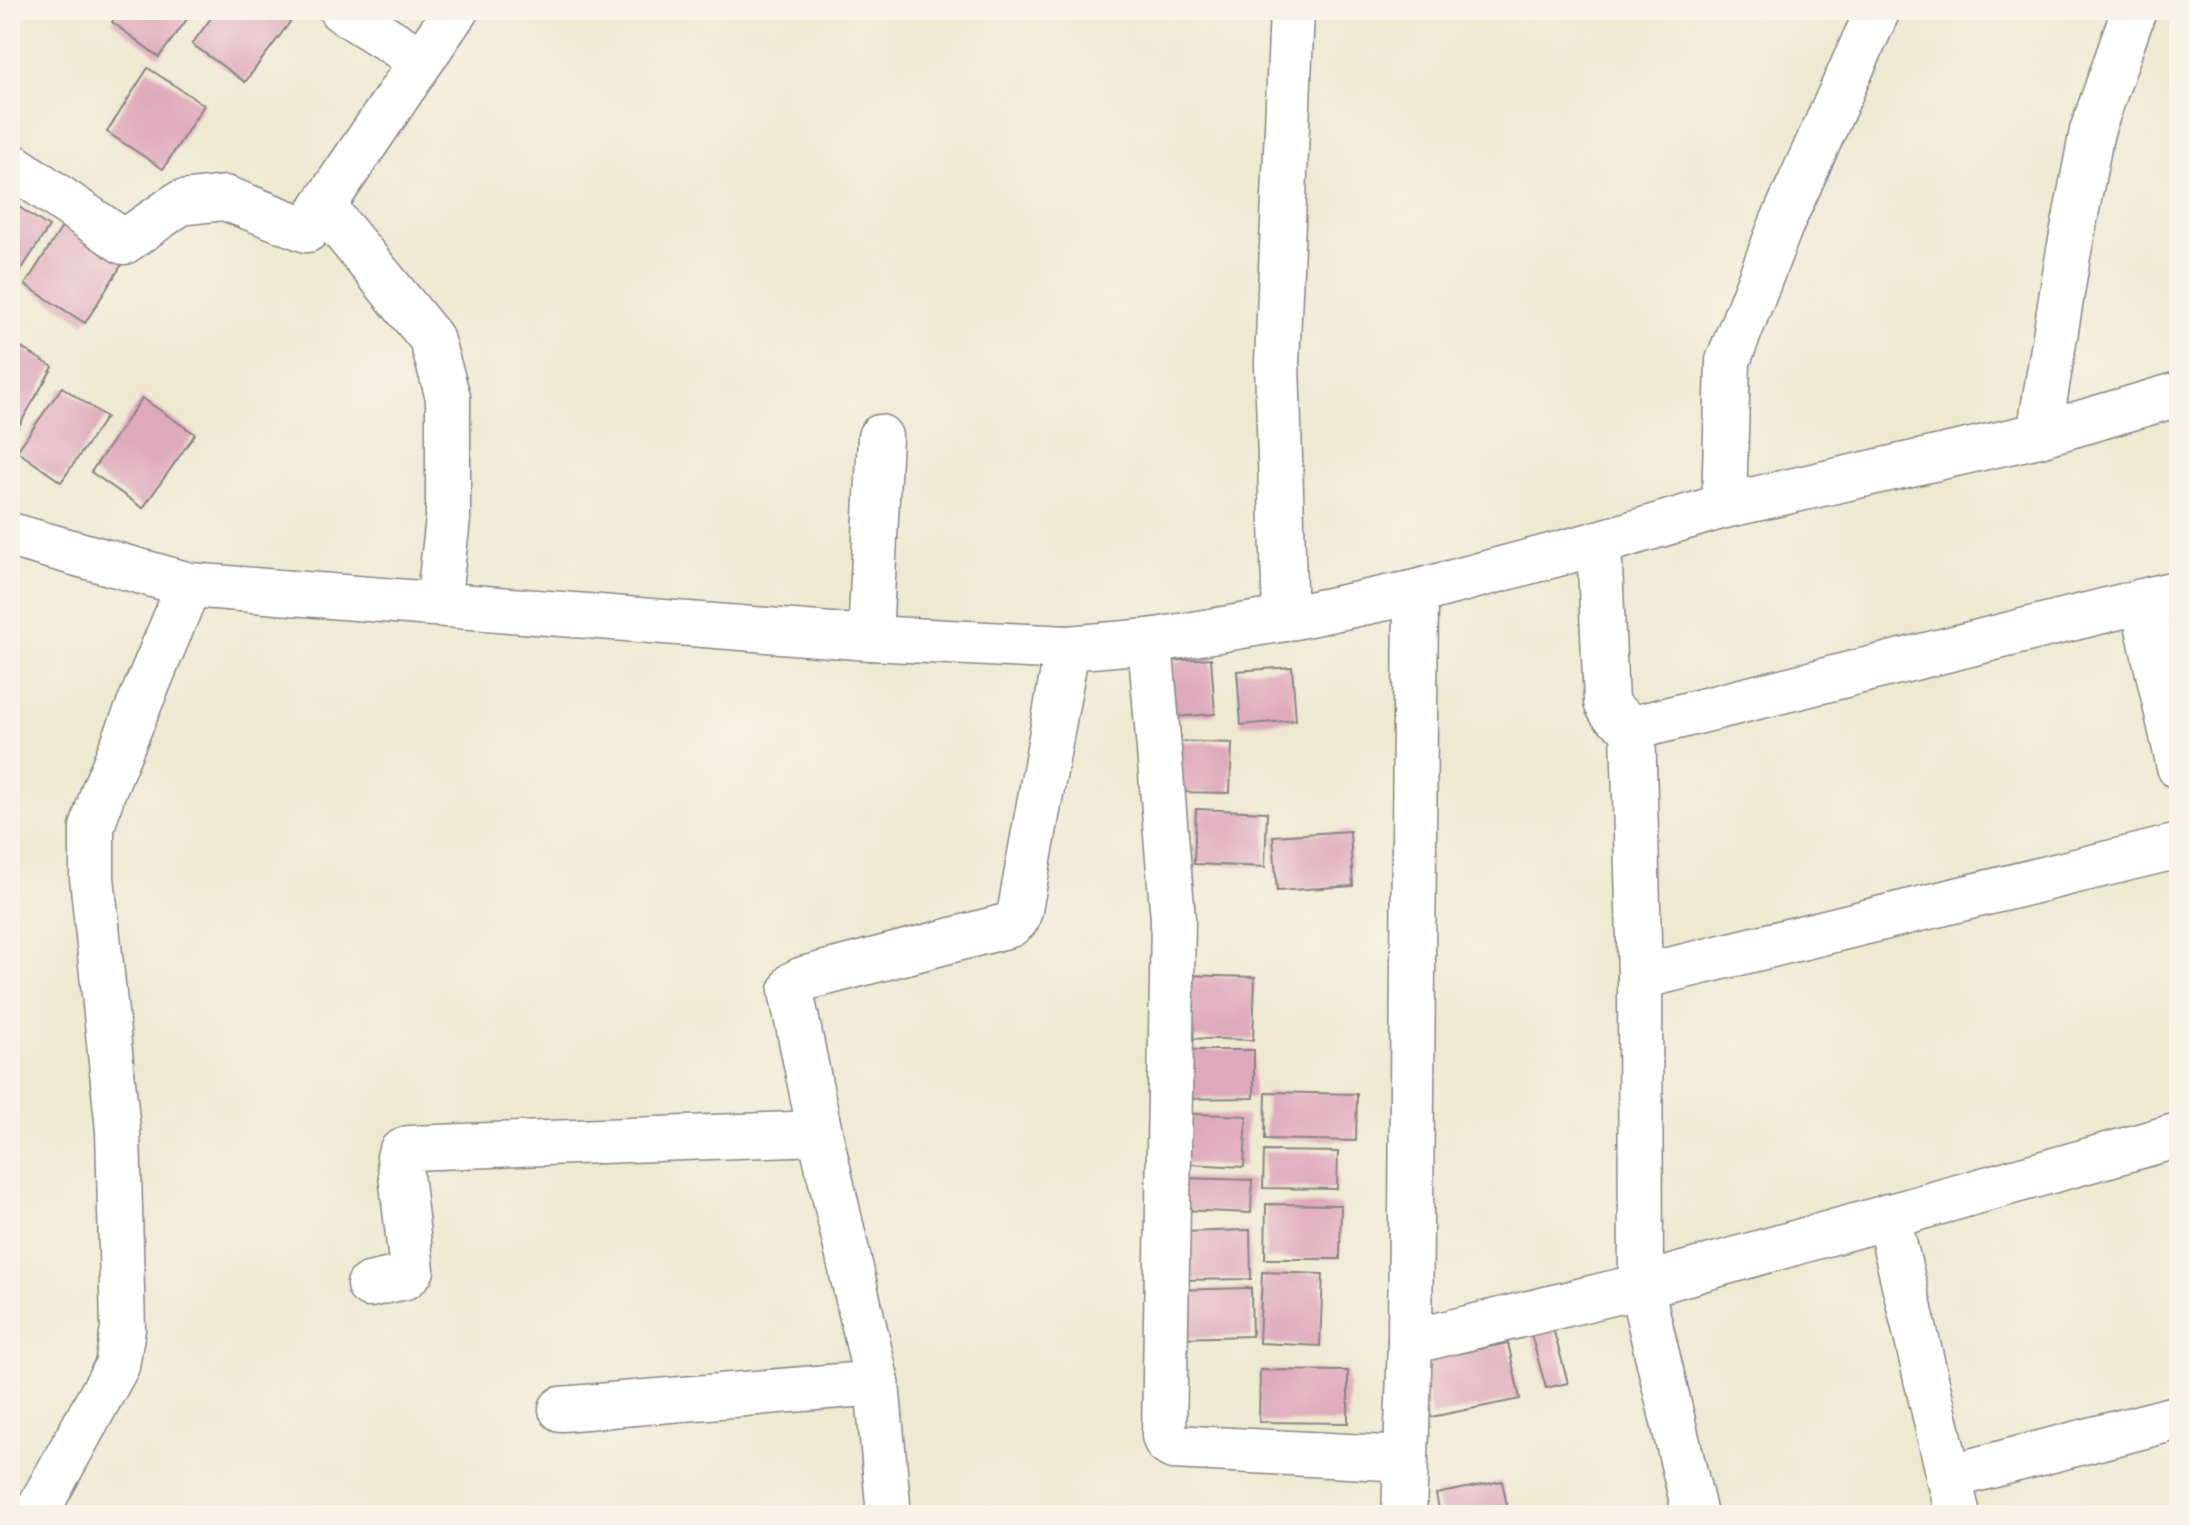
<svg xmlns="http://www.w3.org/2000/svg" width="2189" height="1525" font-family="'Old Standard TT',serif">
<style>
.building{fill:#dfa9bc}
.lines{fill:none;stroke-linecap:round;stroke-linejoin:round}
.minor-casing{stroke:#888686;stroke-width:47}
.minor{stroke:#fff;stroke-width:44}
</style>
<rect width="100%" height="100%" fill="#f7f3e8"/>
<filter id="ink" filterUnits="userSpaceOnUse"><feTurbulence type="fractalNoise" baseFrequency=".0125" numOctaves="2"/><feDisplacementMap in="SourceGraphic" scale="16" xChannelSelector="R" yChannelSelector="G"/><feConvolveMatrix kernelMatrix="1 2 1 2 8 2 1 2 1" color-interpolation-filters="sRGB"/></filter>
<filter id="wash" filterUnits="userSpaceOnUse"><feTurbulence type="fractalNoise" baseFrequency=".006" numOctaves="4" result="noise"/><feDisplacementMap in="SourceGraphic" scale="32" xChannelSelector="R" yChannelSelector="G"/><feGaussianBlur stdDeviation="1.8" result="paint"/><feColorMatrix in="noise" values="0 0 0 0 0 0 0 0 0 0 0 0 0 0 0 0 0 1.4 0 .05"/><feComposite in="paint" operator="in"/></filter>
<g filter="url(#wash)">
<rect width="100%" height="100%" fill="#eee9d0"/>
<g id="blocks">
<g class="building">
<polygon points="120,10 194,10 159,57 112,22"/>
<polygon points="217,10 299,10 245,82 192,44"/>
<polygon points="148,68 204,105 163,169 107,132"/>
<polygon points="10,201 49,227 10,287"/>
<polygon points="69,216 129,253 85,323 25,285"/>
<polygon points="20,347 53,367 10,441 10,365"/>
<polygon points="62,387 106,417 61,482 17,451"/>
<polygon points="142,398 195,434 143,508 91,472"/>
<polygon points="1211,658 1215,714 1160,718 1156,662"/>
<polygon points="1292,667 1296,720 1241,725 1237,671"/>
<polygon points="1173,741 1232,743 1230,793 1172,792"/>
<polygon points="1196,809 1267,812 1265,867 1194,864"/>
<polygon points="1350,831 1353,886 1277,891 1273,836"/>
<polygon points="1180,975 1255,977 1253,1040 1178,1038"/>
<polygon points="1174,1050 1254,1050 1254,1098 1174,1099"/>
<polygon points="1266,1092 1357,1094 1356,1141 1265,1139"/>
<polygon points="1173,1113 1247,1116 1244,1167 1171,1163"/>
<polygon points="1264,1151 1338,1152 1337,1189 1263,1188"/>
<polygon points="1183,1178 1252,1180 1251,1213 1182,1210"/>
<polygon points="1266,1204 1341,1205 1340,1259 1265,1259"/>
<polygon points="1250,1230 1251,1279 1182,1280 1181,1232"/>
<polygon points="1262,1272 1323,1274 1320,1346 1259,1343"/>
<polygon points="1251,1288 1252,1336 1175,1338 1173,1290"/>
<polygon points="1551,1321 1568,1383 1546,1388 1529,1327"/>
<polygon points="1508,1343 1520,1399 1431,1417 1420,1361"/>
<polygon points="1260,1370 1348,1371 1348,1423 1259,1422"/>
<polygon points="1502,1481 1509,1515 1440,1515 1436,1494"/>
</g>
</g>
</g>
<g filter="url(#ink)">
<use href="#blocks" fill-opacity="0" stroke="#888686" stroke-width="2"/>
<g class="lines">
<defs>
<g id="minor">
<polyline points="341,10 421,60"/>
<polyline points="10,164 124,242 180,203 225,198 307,230 456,10"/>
<polyline points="323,206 431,338 448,397 448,519 438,604"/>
<polyline points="2039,435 2068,256 2092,131 2134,10"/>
<polyline points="1724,506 1728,361 1781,225 1878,10"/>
<polyline points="10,535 189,585 870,638 1067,648 1150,641 1285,619 1416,592 1599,543 1724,506 2039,435 2179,394"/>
<polyline points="1599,543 1606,702 1611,711 1633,728 1640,977 1641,1286 1695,1515"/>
<polyline points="2142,601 2179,767"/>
<polyline points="1285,619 1277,363 1292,10"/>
<polyline points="870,638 880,437"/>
<polyline points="1150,641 1173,919 1164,1436 1167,1443 1173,1447 1405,1459"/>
<polyline points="1633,728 2179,592"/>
<polyline points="1640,977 2179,846"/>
<polyline points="1888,1216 1958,1515"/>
<polyline points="369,1285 405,1277 412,1270 399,1157 401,1152 409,1148 820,1133"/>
<polyline points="1410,1342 1641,1286 2179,1135"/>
<polyline points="561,1409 877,1383"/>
<polyline points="1948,1477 2179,1417"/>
<polyline points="35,1515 117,1366 123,1329 118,1130 92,877 92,828 103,792 189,585"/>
<polyline points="889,1515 877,1383 820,1133 791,991 795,983 803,979 1010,925 1017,919 1020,910 1067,648"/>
<polyline points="1404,1515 1410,1342 1416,592"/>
</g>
</defs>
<use href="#minor" class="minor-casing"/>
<use href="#minor" class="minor"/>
</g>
</g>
<rect width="2189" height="1525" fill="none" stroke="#f7f3e8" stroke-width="40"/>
</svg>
